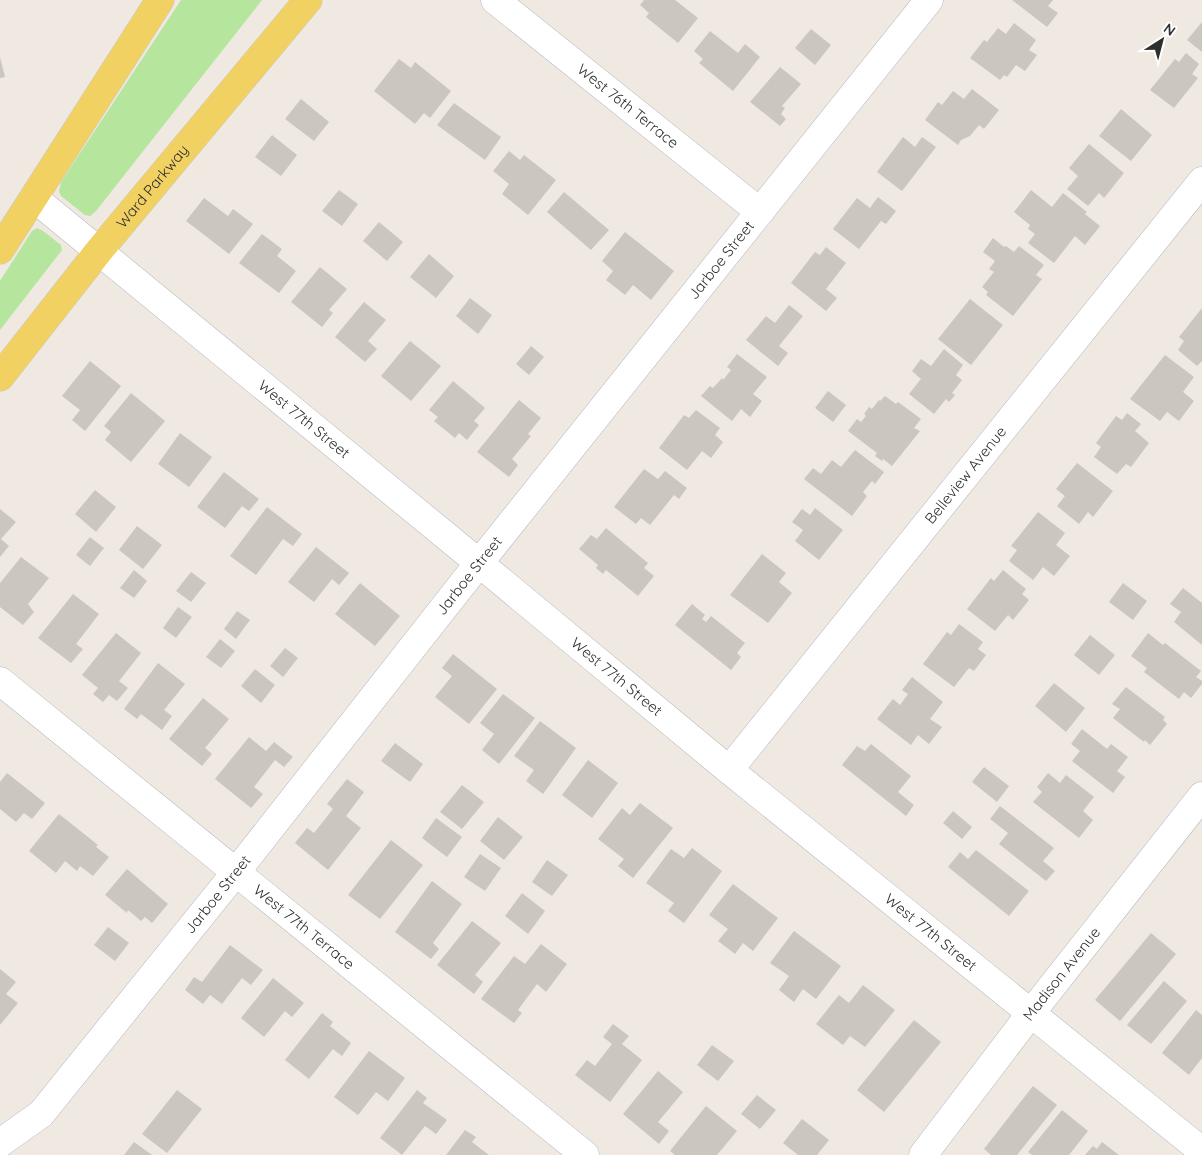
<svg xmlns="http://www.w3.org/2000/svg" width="1202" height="1155" font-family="Quicksand,sans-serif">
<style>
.park{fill:#b6e59e}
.building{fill:#cbc7bf}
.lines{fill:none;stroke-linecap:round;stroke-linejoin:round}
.minor-casing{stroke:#b4b7c1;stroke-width:29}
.major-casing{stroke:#c9c9c9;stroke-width:29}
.minor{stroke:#fff;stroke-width:28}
.major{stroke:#f2d163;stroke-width:28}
.labels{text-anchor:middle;stroke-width:4;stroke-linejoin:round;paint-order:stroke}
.street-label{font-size:15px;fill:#2e2e2e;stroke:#fff}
</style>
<rect width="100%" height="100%" fill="#efe9e1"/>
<g class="park">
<polygon points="181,0 262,0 96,211 90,216 85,215 61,196 59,191 61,182"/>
<polygon points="37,228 43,231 61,245 62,250 0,330 0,281 32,231"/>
</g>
<g class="building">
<polygon points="644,0 675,0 698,18 678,43 646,17 649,13 640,5"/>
<polygon points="1012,0 1053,0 1048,6 1058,13 1047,27"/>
<polygon points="1202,22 1202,52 1187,40"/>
<polygon points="1014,23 1036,40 1029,50 1037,55 1025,71 1016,65 1007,77 1004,75 1000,80 970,58 984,40 987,42 998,28 1006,34"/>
<polygon points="811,29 831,45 815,65 795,48"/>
<polygon points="710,31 738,53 745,44 760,57 733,91 699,63 703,59 694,51"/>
<polygon points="1186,53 1199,64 1192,74 1198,78 1174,108 1150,90 1175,59 1179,62"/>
<polygon points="0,57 5,77 0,78"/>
<polygon points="399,59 411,68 415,62 451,91 430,118 424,113 415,124 374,91"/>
<polygon points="780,67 801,84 782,106 785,108 781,114 786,119 780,126 750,102"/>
<polygon points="972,89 999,110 984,129 979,125 970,136 961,140 958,145 925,120 938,102 942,105 953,91 964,99"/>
<polygon points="301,99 329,122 314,141 285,119"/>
<polygon points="454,103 501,137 485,160 437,125"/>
<polygon points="1121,109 1152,135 1131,161 1099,136"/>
<polygon points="272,135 297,155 281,176 255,157"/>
<polygon points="903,137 915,147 922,137 936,147 902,191 877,172"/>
<polygon points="1089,144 1124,173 1104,198 1099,193 1088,206 1067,189 1078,176 1069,168"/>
<polygon points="509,151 520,160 524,155 556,180 528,215 502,194 509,184 493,171"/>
<polygon points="339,190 358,204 342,226 322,211"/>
<polygon points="1031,190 1052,207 1063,193 1087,212 1085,214 1100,226 1085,245 1075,236 1054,263 1028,243 1035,234 1028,229 1030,225 1014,212"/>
<polygon points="564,192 609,230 591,250 547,212"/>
<polygon points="878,197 896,211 886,224 881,221 859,249 833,229 857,198 870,208"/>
<polygon points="204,198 228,216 233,209 253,224 229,254 186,221"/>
<polygon points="379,222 403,242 387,261 363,241"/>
<polygon points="625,232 674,271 651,300 633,285 625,295 606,280 613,271 602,261"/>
<polygon points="262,234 282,249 277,256 296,271 279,293 239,263"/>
<polygon points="993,238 1004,247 1006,246 1014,252 1019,246 1044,265 1036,275 1042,279 1013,316 986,295 988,292 982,287 994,272 989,269 995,261 983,252"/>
<polygon points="826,247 846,263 826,289 837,298 826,311 791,283 815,252 820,255"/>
<polygon points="429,254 454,276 436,298 410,277"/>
<polygon points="320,267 347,289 329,310 333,313 322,327 291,302"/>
<polygon points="470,298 492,315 478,334 456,316"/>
<polygon points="970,299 1003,325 971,365 938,339"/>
<polygon points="364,302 386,320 368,341 377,349 365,362 335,337"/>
<polygon points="789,305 803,316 779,346 788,353 778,366 746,340 766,316 775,323"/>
<polygon points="1202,308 1202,361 1197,366 1178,350 1184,341 1179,337"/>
<polygon points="410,341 441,366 411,401 381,376"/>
<polygon points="531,346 544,357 529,375 516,364"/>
<polygon points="944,349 963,365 956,375 962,380 952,393 955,395 949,402 946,399 934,414 909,394 921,379 912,371 921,359 931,366"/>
<polygon points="737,354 767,377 753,394 762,401 750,417 741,409 732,421 701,396 710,386 713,388 722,378 723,380 731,370 727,367"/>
<polygon points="1165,355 1194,377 1183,392 1194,401 1179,421 1167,412 1160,421 1130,399"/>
<polygon points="90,361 121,386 85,431 72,420 80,410 62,396"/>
<polygon points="453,381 485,408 474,421 479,425 467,440 459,433 455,438 434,421 438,417 429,410"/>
<polygon points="828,391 846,405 833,422 815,408"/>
<polygon points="131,393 165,421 131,462 105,440 111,432 104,426"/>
<polygon points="885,396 896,404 898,402 921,419 914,428 920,431 892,466 883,459 882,461 875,456 877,453 848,431 857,419 861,422 866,416 864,414 869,407 872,409 879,400 880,401"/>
<polygon points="519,400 541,418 528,434 531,436 512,459 518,465 509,477 477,452"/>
<polygon points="696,410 720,428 715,435 723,442 711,458 702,451 687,470 659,448 684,415 689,418"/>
<polygon points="1127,413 1141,424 1135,431 1149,443 1131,467 1126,464 1117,474 1094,457 1101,447 1096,443 1116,416 1122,420"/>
<polygon points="180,433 212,457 189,487 158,464"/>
<polygon points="855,450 884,472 875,484 872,481 863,492 867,496 852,516 804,479 813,468 821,474 832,460 841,467"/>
<polygon points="1077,463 1113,491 1093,517 1088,512 1079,524 1057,506 1065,496 1056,489"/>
<polygon points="644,469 658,479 665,471 687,488 679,499 674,495 650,525 641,518 636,524 614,507"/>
<polygon points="224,472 259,499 249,511 242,506 225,528 197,507"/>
<polygon points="95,490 116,507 96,532 75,514"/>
<polygon points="267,507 302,534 293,546 283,539 256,575 230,556"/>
<polygon points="815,508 843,530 819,560 795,541 803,530 792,522 802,509 810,515"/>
<polygon points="0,509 16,522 1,539 9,546 0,557"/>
<polygon points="1038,512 1065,533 1056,545 1070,556 1054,576 1043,567 1033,580 1009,561 1017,550 1011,546"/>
<polygon points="137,526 162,545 143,569 119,550"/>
<polygon points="606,528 648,563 644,568 654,576 638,596 606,570 603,574 596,568 598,565 579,549 591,535 597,539"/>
<polygon points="90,537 104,548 90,566 76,555"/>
<polygon points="316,547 349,573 339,585 332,579 314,602 288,582"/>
<polygon points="762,554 786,573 779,582 792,593 768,623 730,595"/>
<polygon points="21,557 49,578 28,604 34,612 23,625 0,607 0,583"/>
<polygon points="134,570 147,581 134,598 120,588"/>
<polygon points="1003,570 1026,589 1022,594 1029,600 1013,620 1008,615 995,631 967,609 991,578 994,581"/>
<polygon points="191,572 206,583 191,602 176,591"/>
<polygon points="360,583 400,616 375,646 335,614"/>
<polygon points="1123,583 1147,601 1133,620 1109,602"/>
<polygon points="1183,588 1202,603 1202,645 1174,622 1181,612 1170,604"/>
<polygon points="73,594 99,614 76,644 83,649 71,663 38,638"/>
<polygon points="692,604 705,615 702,619 706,622 711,616 745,643 737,653 741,657 731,670 675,625"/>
<polygon points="178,607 192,617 176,638 163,628"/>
<polygon points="237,611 250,620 236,639 224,629"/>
<polygon points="959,624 983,642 978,649 986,655 974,671 969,668 954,687 923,664 947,632 951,635"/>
<polygon points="116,633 141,653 119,681 128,688 117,701 109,695 103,702 93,694 98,688 82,675"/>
<polygon points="1148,633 1163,645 1165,643 1201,671 1196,677 1202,681 1202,684 1191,698 1184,692 1179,699 1144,672 1147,668 1131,656"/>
<polygon points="1090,635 1115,655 1099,675 1074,655"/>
<polygon points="220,639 235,651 221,668 206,657"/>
<polygon points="285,648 298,658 283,677 270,666"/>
<polygon points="453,654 497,689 469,724 435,697 452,676 442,668"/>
<polygon points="158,663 185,684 164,710 172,716 162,730 141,714 137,719 124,709"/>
<polygon points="255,669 275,685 261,703 241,686"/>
<polygon points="912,677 943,702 930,719 942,727 929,744 918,735 911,745 877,719 893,699 900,705 908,694 902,690"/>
<polygon points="1054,683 1085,708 1066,732 1035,706"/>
<polygon points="1126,687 1165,717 1163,720 1167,724 1150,745 1145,740 1144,742 1113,718 1120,709 1112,704"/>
<polygon points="503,694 535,718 499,764 482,750 494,734 480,723"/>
<polygon points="203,698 229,719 205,748 212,754 202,766 169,739"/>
<polygon points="540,721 576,748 543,794 526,781 534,770 514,756"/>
<polygon points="1082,729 1107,749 1111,744 1128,757 1117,771 1125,777 1113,793 1072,761 1080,751 1071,744"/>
<polygon points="249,737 266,751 274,742 293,757 284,767 275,760 254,787 263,794 251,808 215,779"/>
<polygon points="395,743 423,764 410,782 381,761"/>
<polygon points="871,744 911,776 898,792 914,805 906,816 842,765 857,746 865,751"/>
<polygon points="588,760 618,783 592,818 562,795"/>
<polygon points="984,767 1009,786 997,802 972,782"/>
<polygon points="7,773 45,803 32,819 24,813 16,822 0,809 0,782"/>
<polygon points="1048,773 1060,783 1066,775 1094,797 1083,811 1093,820 1079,838 1033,802 1042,792 1037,787"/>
<polygon points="347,779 364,792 346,816 361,828 328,870 295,843 307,828 314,833 333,809 327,804"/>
<polygon points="462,785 484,802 462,829 440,812"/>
<polygon points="640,803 673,828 633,878 618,866 624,859 598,839 622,808 630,815"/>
<polygon points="1000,806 1054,848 1043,861 1055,871 1046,881 999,844 1008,833 990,819"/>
<polygon points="953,811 972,827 962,839 943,823"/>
<polygon points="59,814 98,845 96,847 109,857 93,876 80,866 77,871 65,861 56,873 29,851"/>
<polygon points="498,817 523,837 504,860 480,841"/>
<polygon points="436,818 462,837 447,857 422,838"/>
<polygon points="391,840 423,865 380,919 348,895"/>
<polygon points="692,848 722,871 684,923 668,911 674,903 646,883 671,849 684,858"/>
<polygon points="976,850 1029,891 1009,916 948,867 960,852 968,859"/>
<polygon points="480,854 501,868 485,891 464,877"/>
<polygon points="547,860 568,875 552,896 532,882"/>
<polygon points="127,869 168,904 152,923 145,917 141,921 128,910 127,913 105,895"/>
<polygon points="432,881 462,904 433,943 439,949 431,959 395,932"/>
<polygon points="733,884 778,918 753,951 743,943 735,954 718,941 728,929 709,915"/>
<polygon points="522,893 545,911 528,934 505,916"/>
<polygon points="472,921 501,943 475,975 483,982 474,994 437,965"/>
<polygon points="108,927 129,943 115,961 94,945"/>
<polygon points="794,931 841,966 816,999 803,989 794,1002 779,990 789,976 770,963"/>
<polygon points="1151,933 1176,954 1120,1021 1095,1000"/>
<polygon points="541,944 567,964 546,992 537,984 518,1010 522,1013 514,1023 481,999 514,956 525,964"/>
<polygon points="230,945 263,970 251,985 242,978 222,1004 210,995 203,1004 185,990 194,977 202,982"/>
<polygon points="0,969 16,982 6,994 18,1003 0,1025"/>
<polygon points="273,978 304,1003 292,1017 285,1011 264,1037 241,1018"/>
<polygon points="1164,981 1187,1001 1151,1044 1127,1025"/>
<polygon points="863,985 895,1010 865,1047 850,1036 843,1045 816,1024 839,995 849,1003"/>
<polygon points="1196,1010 1202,1015 1202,1058 1189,1075 1162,1053"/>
<polygon points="322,1013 333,1022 330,1026 351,1043 342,1056 333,1049 309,1079 285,1060"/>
<polygon points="914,1020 941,1042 884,1112 857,1090"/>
<polygon points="613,1024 629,1036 622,1044 642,1060 610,1102 575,1075 587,1060 595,1066 612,1044 603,1037"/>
<polygon points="712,1045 734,1061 718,1081 697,1065"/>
<polygon points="369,1051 405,1078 388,1101 376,1092 358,1115 334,1097"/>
<polygon points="658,1071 683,1092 658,1122 669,1131 659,1144 623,1114"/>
<polygon points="1033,1086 1057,1105 1017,1155 991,1155 984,1149"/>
<polygon points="177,1090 202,1109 167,1153 142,1134"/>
<polygon points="417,1090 427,1098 423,1103 447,1120 436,1134 425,1126 402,1155 380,1138"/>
<polygon points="757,1095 776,1110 760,1129 741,1114"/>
<polygon points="706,1106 737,1131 717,1155 675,1155 670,1151"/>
<polygon points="1062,1110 1088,1131 1069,1155 1032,1155 1028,1152"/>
<polygon points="802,1119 829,1140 817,1155 798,1155 783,1143"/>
<polygon points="465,1130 476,1137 472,1142 489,1155 446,1155"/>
<polygon points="134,1142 152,1155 124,1155"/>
<polygon points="1102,1142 1119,1155 1085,1155 1093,1146 1097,1149"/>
</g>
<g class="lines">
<defs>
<g id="minor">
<path id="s1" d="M495,0L760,212"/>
<path id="s2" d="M34,198L479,563L729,770L1202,1151"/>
<path id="s3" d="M0,681L585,1155"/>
<path id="s4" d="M729,770L1202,181"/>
<path id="s5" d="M0,1143L41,1114L236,872L464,582L929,0"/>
<path id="s6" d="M923,1155L1031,1013L1202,796"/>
</g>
<g id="major">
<polyline points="0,250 160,0"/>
<path id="s7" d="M0,377L98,252L308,0"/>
</g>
</defs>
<use href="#minor" class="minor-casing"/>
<use href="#major" class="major-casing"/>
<use href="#minor" class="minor"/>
<use href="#major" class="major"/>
</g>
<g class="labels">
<g class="street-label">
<text dy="5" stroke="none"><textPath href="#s1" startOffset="170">West 76th Terrace</textPath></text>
<text dy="5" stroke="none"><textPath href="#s7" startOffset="244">Ward Parkway</textPath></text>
<text dy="5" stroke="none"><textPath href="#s5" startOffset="1142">Jarboe Street</textPath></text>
<text dy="5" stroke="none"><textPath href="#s2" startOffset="349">West 77th Street</textPath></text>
<text dy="5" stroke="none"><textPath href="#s4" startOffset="378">Belleview Avenue</textPath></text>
<text dy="5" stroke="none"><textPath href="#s5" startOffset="738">Jarboe Street</textPath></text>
<text dy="5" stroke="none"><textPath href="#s2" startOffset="754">West 77th Street</textPath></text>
<text dy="5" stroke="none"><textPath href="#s5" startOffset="332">Jarboe Street</textPath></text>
<text dy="5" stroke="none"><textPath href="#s3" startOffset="391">West 77th Terrace</textPath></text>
<text dy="5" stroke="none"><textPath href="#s2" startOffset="1159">West 77th Street</textPath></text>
<text dy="5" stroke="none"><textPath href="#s6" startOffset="228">Madison Avenue</textPath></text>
</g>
</g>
<g transform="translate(1162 40) rotate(36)" stroke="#ffffff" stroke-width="4" paint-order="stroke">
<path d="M0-4L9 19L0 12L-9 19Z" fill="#2e2e2e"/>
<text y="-8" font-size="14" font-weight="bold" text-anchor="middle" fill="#2e2e2e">N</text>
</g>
</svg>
